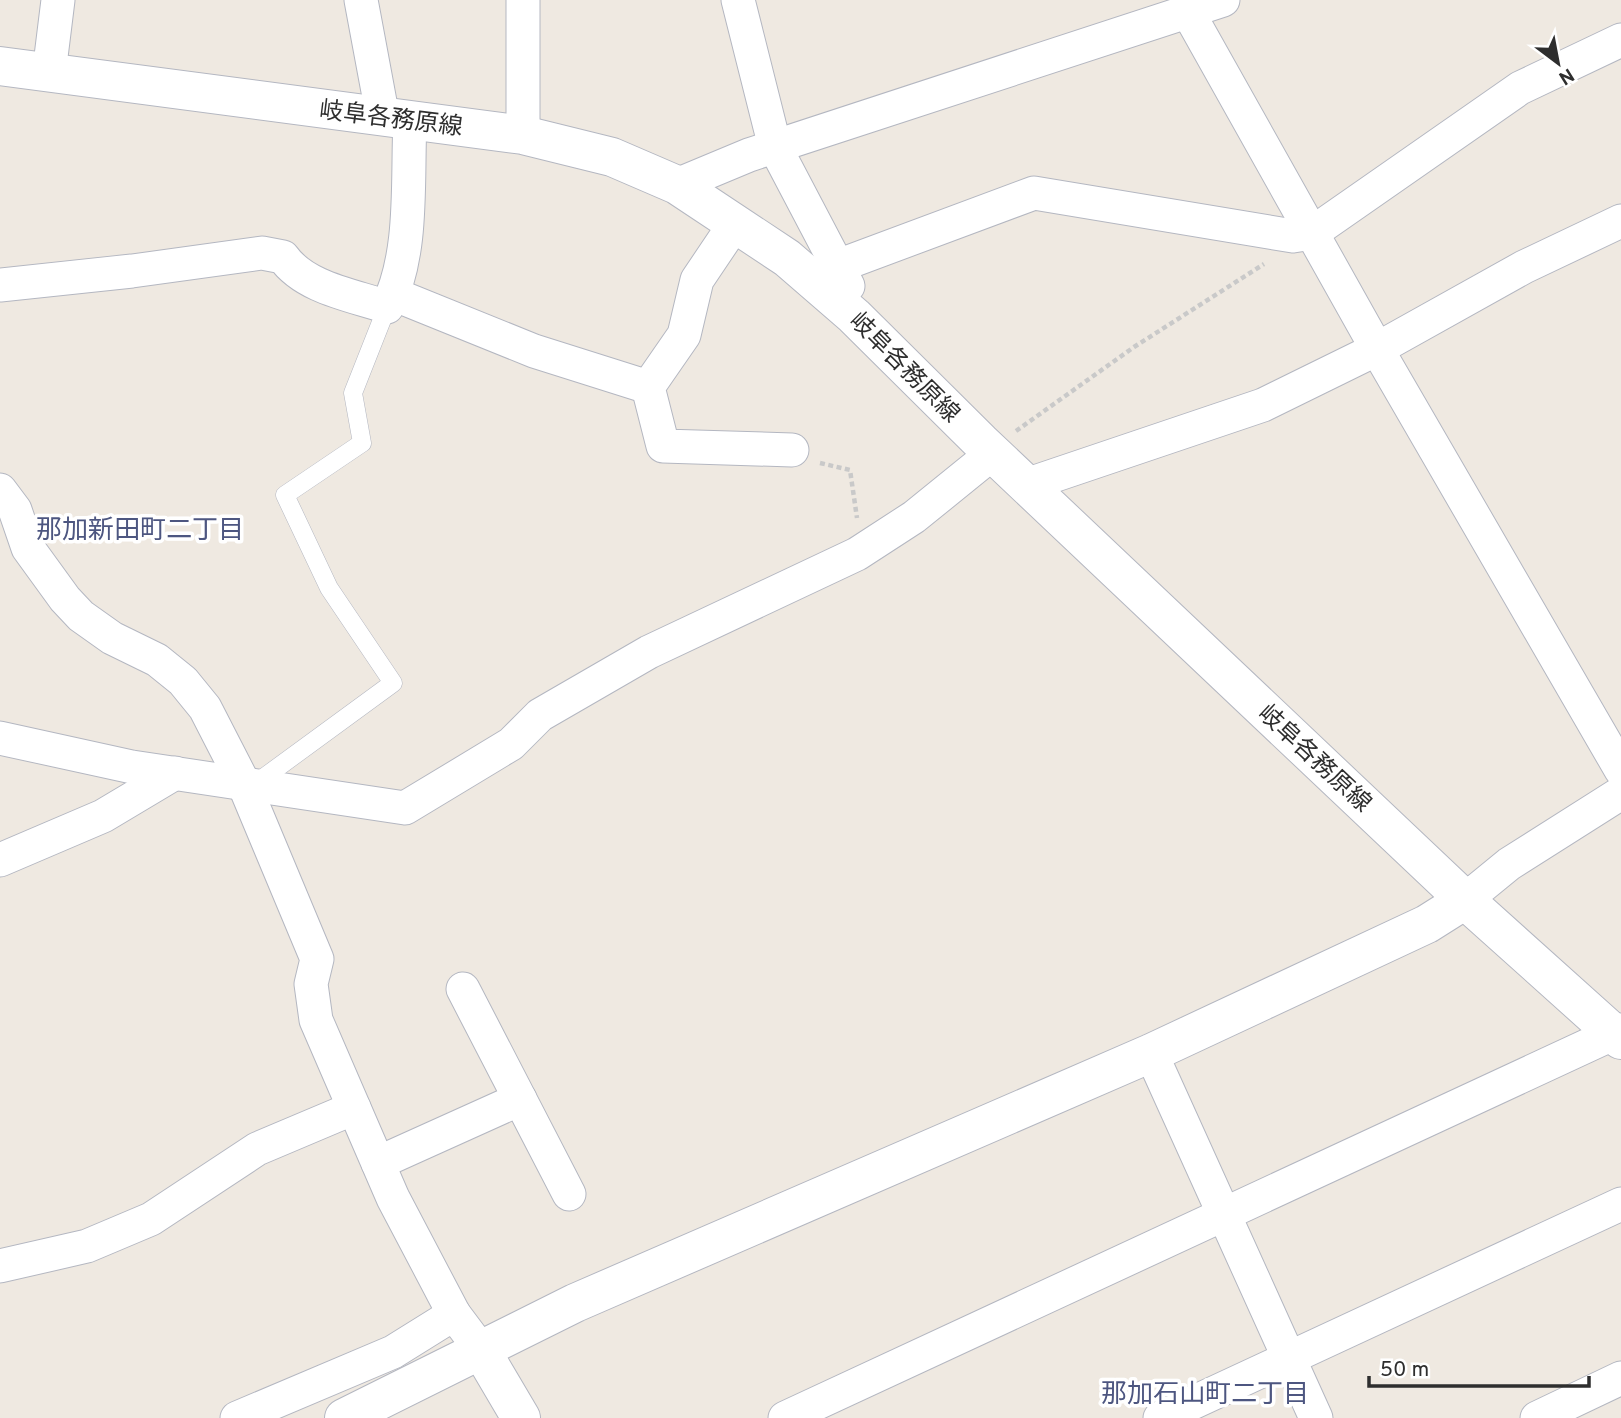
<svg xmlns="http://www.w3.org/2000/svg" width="1621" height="1418" font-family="Overpass,'Noto Sans JP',sans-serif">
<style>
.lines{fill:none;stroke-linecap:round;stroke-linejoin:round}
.service-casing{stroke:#b4b7c1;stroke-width:19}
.minor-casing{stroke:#b4b7c1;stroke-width:35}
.tertiary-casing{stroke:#b4b7c1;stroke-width:40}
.secondary-casing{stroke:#b4b7c1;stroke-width:40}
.path{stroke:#c9c9c9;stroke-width:4.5;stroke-dasharray:5 3.5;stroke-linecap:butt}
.service{stroke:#fff;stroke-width:18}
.minor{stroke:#fff;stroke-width:33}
.tertiary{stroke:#fff;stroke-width:38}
.secondary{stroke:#fff;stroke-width:38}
.labels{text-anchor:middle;stroke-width:7;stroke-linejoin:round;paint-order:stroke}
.street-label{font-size:24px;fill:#2e2e2e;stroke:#fff}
.neighbourhood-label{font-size:26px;fill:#4d5680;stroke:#fff}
</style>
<rect width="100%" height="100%" fill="#efe9e1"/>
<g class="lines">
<defs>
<polyline id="service" points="255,784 393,683 329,588 285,495 362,443 353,393 387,307"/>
<g id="minor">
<polyline points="361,0 383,118"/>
<polyline points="738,0 775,147 848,286"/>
<polyline points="1188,12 1377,349 1621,770"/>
<polyline points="49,73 58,0"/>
<polyline points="523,135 523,0"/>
<polyline points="677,185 749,155 1223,0"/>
<polyline points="736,222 697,280 684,335 648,387 663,446 792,450"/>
<polyline points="838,266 1034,193 1293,236 1312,233 1520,88 1621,40"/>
<path d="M0,285L132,271L262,253L283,257C305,288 352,295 387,307C414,253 407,180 410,121"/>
<polyline points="393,294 534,351 648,387"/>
<polyline points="1026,485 1263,405 1377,349 1524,267 1621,221"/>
<polyline points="0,490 15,510 28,548 65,599 81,616 112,638 157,660 183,681 205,708 243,782 317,959 311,984 316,1020 393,1198 454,1314"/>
<polyline points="0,738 132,767 405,808 511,744 540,715 649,652 857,554 914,517 993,453"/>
<polyline points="0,860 103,816 175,773"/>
<polyline points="1465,900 1509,864 1621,793"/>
<polyline points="463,989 569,1194"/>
<polyline points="1151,1053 1316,1418"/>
<polyline points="378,1163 520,1099"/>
<polyline points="0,1266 87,1246 151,1219 257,1149 354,1108"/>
<polyline points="237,1418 393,1352 454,1314 481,1350"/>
<polyline points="785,1418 1621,1030"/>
<polyline points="1160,1418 1621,1204"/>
<polyline points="1537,1418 1621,1378"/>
</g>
<g id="tertiary">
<polyline points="481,1350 521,1418"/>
<polyline points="344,1418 575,1303 1151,1053 1427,924 1465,900"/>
</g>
<polyline id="secondary" points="0,66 523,135 612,157 677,185 787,258 854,316 981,442 1465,900 1621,1040"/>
</defs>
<use href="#service" class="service-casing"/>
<use href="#minor" class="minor-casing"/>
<use href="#tertiary" class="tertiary-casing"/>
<use href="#secondary" class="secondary-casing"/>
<g class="path">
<polyline points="1016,431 1134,347 1264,264"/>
<polyline points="820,463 850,470 857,518"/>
</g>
<use href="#service" class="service"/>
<use href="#minor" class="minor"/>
<use href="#tertiary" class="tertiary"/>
<use href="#secondary" class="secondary"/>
</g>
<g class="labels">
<g class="street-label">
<text transform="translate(391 118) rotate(7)" y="8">岐阜各務原線</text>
<text transform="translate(905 367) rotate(45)" y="8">岐阜各務原線</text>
<text transform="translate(1315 758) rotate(43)" y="8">岐阜各務原線</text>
</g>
<g class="neighbourhood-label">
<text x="140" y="538">那加新田町二丁目</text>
<text x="1205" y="1402">那加石山町二丁目</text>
</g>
</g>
<g transform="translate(1558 63) rotate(148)" stroke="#ffffff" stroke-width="5" paint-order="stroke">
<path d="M0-5L12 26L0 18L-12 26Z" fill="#2e2e2e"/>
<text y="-10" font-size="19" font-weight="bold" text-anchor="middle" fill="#2e2e2e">N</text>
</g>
<path d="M1369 1376v10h220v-10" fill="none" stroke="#2e2e2e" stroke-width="3.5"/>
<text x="1380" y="1376" font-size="21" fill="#2e2e2e" stroke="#ffffff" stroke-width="5" paint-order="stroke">50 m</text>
</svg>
